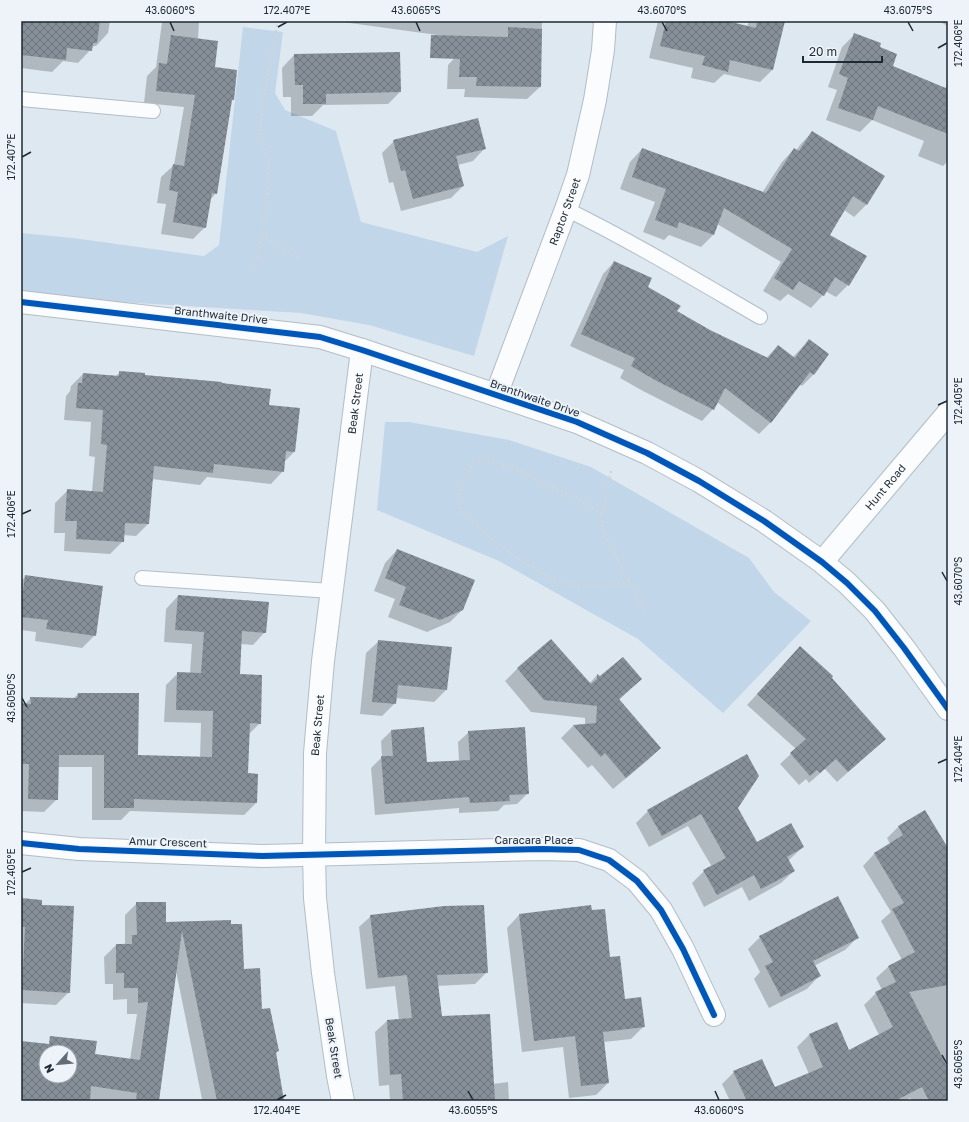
<svg xmlns="http://www.w3.org/2000/svg" width="969" height="1122" font-family="'Golos Text',sans-serif">
<style>
.green{fill:#c2d6e9}
.shadow{fill:#0003;fill-rule:evenodd}
.building{fill:url(#building-cross-hatch);fill-rule:evenodd}
.lines{fill:none;stroke-linecap:round;stroke-linejoin:round}
.service-casing{stroke:#b3bdc6;stroke-width:16}
.minor-casing{stroke:#b3bdc6;stroke-width:24}
.tertiary-casing{stroke:#b3bdc6;stroke-width:24}
.path{stroke:#d2d5d8;stroke-width:2.5;stroke-dasharray:2 3;stroke-linecap:butt}
.service{stroke:#fafcfd;stroke-width:14}
.minor{stroke:#fafcfd;stroke-width:22}
.tertiary{stroke:#fafcfd;stroke-width:22}
.cycleway-casing{stroke:#edf3f9;stroke-width:8}
.cycleway{stroke:#0057b8;stroke-width:6}
.ticks{fill:none;stroke:#1d2933;stroke-width:1.5}
.labels{text-anchor:middle;stroke-width:4;stroke-linejoin:round;paint-order:stroke}
.street-label{font-size:11px;fill:#1d2933;stroke:#edf3f9}
.neatline{fill:none;stroke:#1d2933;stroke-width:1.5}
.ticks-label{font-size:10px;text-anchor:middle;fill:#1d2933}
</style>
<defs>
<pattern id="building-cross-hatch" width="8" height="8" patternUnits="userSpaceOnUse"><rect width="8" height="8" fill="#868f98"/><path d="M0 0l8 8M0 8l8-8" fill="none" stroke="#6d757d"/></pattern>
</defs>
<rect width="100%" height="100%" fill="#dee8f1"/>
<g class="green">
<polygon points="243,27 283,32 275,93 285,110 336,131 361,222 477,252 508,236 474,356 369,325 301,313 21,296 21,233 73,238 204,256 219,245"/>
<polygon points="385,422 409,422 509,440 591,467 749,558 774,592 811,621 723,713 638,639 499,561 377,510"/>
</g>
<g class="shadow">
<polygon points="21,21 110,21 108,33 96,46 94,46 78,63 63,61 52,72 21,68"/>
<polygon points="153,21 199,21 198,39 233,100 231,102 216,193 210,200 205,227 193,239 161,234 166,204 157,203 161,177 174,165 184,107 144,103 147,76 156,67 162,22"/>
<polygon points="335,21 542,21 540,87 527,99 464,97 465,89 447,89 448,65 460,52 503,44"/>
<polygon points="658,21 723,21 747,27 749,21 784,21 772,70 760,82 724,74 714,83 691,78 693,68 649,58"/>
<polygon points="938,21 948,21 948,26"/>
<polygon points="855,34 878,48 891,66 945,89 948,82 948,161 943,166 918,156 924,141 872,120 860,132 826,120 837,90 828,87 842,47"/>
<polygon points="294,55 400,92 388,104 323,105 312,116 291,116 291,97 283,97 282,68"/>
<polygon points="812,132 867,204 854,217 844,210 829,235 848,285 836,297 825,291 823,295 811,308 788,294 780,301 763,291 781,262 717,224 714,234 701,247 669,235 664,240 643,232 655,202 620,189 630,162 642,149 762,193 782,162 794,149 796,151 800,145"/>
<polygon points="394,141 485,148 473,161 458,165 463,186 451,198 401,211 393,182 389,183 382,153"/>
<polygon points="614,262 647,287 676,311 709,331 766,358 778,346 793,357 809,340 828,355 813,375 802,386 799,384 771,422 759,434 717,402 713,409 702,421 643,391 620,378 624,370 570,346 603,274"/>
<polygon points="120,372 144,376 268,406 294,452 284,462 283,471 271,484 207,477 200,485 152,479 148,524 136,536 123,535 123,541 110,554 64,551 65,533 54,533 55,503 68,490 92,492 95,457 89,456 91,422 64,420 66,396 70,391 71,386 83,374 116,376"/>
<polygon points="397,550 463,609 450,622 427,632 388,617 395,599 374,591 385,563"/>
<polygon points="26,576 95,635 82,648 35,641 36,632 21,630 21,581"/>
<polygon points="178,596 265,632 253,645 241,644 239,675 260,723 248,735 247,774 256,803 244,815 130,811 121,820 92,820 92,767 57,767 57,799 44,812 21,811 21,704 25,704 31,698 73,699 78,694 137,756 200,758 201,723 164,722 166,685 178,673 190,673 192,644 164,642 166,609"/>
<polygon points="551,640 589,684 597,675 600,678 641,679 619,700 660,748 648,760 613,789 592,765 588,768 561,738 573,726 585,725 585,718 531,712 505,681 517,669"/>
<polygon points="379,641 451,648 446,690 434,702 395,698 395,703 382,716 360,714 366,653"/>
<polygon points="790,658 830,678 874,749 837,782 825,769 809,783 806,779 799,785 780,764 796,749 747,705"/>
<polygon points="391,731 427,763 459,761 458,742 469,732 528,793 517,804 504,805 498,811 459,813 459,808 375,815 371,768 382,757 381,741"/>
<polygon points="736,808 757,843 803,847 788,861 794,871 781,883 749,901 742,887 704,907 692,883 704,871 712,867 688,826 649,847 636,823 648,811"/>
<polygon points="898,827 948,850 948,1059 943,1061 948,1071 948,1101 912,1101 910,1098 905,1101 730,1101 722,1084 734,1072 774,1089 809,1074 797,1047 809,1035 836,1023 848,1051 879,1035 864,1005 876,993 882,990 876,978 888,967 902,960 881,921 891,912 863,866 874,854 890,844 887,838"/>
<path d="M137,903L165,923L230,921L243,970L278,1051L275,1054L283,1101H200L202,1099L176,971L158,1101H101L89,1099V1101H21V1042L130,1060L137,1014H127V999L113,1000V984H105L104,957L116,945H123L125,943V915ZM46,1052H70V1076H46Z"/>
<polygon points="590,907 591,912 625,1000 643,1027 631,1039 604,1042 608,1083 596,1095 569,1098 563,1047 522,1052 507,928 519,915"/>
<polygon points="21,911 69,992 56,1005 21,1003"/>
<polygon points="371,916 487,972 475,984 437,986 441,1018 493,1084 508,1082 509,1101 390,1101 389,1085 379,1086 375,1032 387,1021 399,1020 395,986 366,989 359,927"/>
<polygon points="760,937 858,937 845,950 814,966 819,976 807,989 769,1008 754,979 760,972 748,949"/>
</g>
<g class="building">
<polygon points="21,21 100,21 97,43 93,43 92,51 67,48 66,60 21,55"/>
<polygon points="666,21 727,21 756,28 757,21 785,21 773,70 730,60 728,72 702,65 705,56 660,46"/>
<polygon points="508,27 542,29 541,87 476,86 477,77 459,77 460,59 430,58 431,35 508,37"/>
<polygon points="854,33 881,43 880,47 897,54 893,66 948,89 948,134 878,106 873,120 838,108 848,78 839,74"/>
<polygon points="171,35 218,41 215,67 237,70 234,100 232,100 217,194 212,193 206,228 173,222 178,192 169,190 173,164 184,166 195,95 156,91 159,63 167,64"/>
<polygon points="400,52 401,92 326,94 326,104 303,104 303,85 295,85 294,54"/>
<polygon points="478,118 486,149 456,156 464,186 413,199 405,170 401,171 393,140"/>
<polygon points="812,131 885,176 867,205 853,196 830,235 867,256 849,286 835,277 824,296 799,281 793,290 774,278 792,249 724,208 714,235 679,222 677,228 655,220 666,189 632,177 642,148 766,193 794,148 799,151"/>
<polygon points="614,261 652,278 648,287 681,306 677,311 710,330 768,358 778,345 795,358 809,339 829,354 814,375 810,372 771,423 725,388 714,410 655,380 631,366 635,358 581,334"/>
<polygon points="119,371 145,373 145,375 222,382 222,383 271,389 269,405 300,408 295,452 286,451 284,472 214,464 213,473 154,466 149,524 125,523 124,542 76,539 77,521 65,521 67,489 103,492 107,445 101,444 103,410 76,408 78,383 82,383 83,373 119,376"/>
<polygon points="397,549 475,580 463,610 440,620 399,605 406,587 385,578"/>
<polygon points="25,575 103,586 96,636 46,629 48,620 21,617 21,606"/>
<polygon points="178,595 269,602 266,633 242,631 240,674 262,675 261,724 250,723 248,773 258,774 257,803 134,799 134,808 104,808 104,755 59,755 58,800 28,799 29,764 21,764 21,703 31,704 30,697 77,698 78,693 139,693 138,755 212,757 213,711 176,710 177,672 201,673 204,632 175,630"/>
<polygon points="551,639 591,684 597,679 597,674 600,676 623,657 642,679 619,699 661,748 626,778 605,753 601,757 573,725 596,723 597,706 544,700 517,668"/>
<polygon points="378,640 452,647 447,690 398,685 396,704 372,702"/>
<polygon points="800,646 833,676 832,678 886,739 848,772 836,759 820,773 817,770 810,776 790,753 806,739 757,694"/>
<polygon points="424,727 427,762 470,760 468,731 525,727 529,794 509,795 510,801 470,803 469,797 385,804 381,756 393,756 391,730"/>
<polygon points="747,754 759,776 738,808 757,842 791,823 804,847 787,857 795,871 761,889 754,875 717,895 703,870 726,858 701,814 662,836 647,810"/>
<polygon points="925,810 948,848 948,985 909,992 948,1068 948,1101 929,1101 922,1087 895,1101 743,1101 746,1099 733,1071 762,1059 775,1087 823,1067 809,1034 837,1022 849,1050 893,1027 875,992 896,982 888,966 915,952 892,909 904,903 874,853 903,835 898,826"/>
<polygon points="838,896 859,938 813,961 821,976 781,997 765,966 773,962 759,936"/>
<polygon points="21,898 42,900 42,905 74,906 70,993 22,990 25,927 21,927"/>
<path d="M136,902H166V922L231,920V924H242L244,969L260,968L262,1009L270,1008L279,1051L276,1052L284,1101H217L182,931L159,1101H136L137,1093L91,1086L90,1101H21V1041L49,1044L50,1036L97,1041L95,1054L140,1060L148,1002L138,1003V988H124V973H116V944H132V935H137ZM46,1052H70V1076H46Z"/>
<polygon points="484,905 488,973 437,975 442,1016 490,1014 495,1101 403,1101 401,1074 390,1075 387,1020 412,1018 407,975 378,978 370,915 444,906"/>
<polygon points="591,905 592,910 605,909 610,957 620,956 625,999 641,997 645,1027 603,1032 609,1083 581,1086 575,1036 534,1041 519,914"/>
</g>
<g class="lines">
<defs>
<g id="service">
<polyline points="21,99 153,111"/>
<path d="M566,209C633,242 696,280 760,317"/>
<polyline points="142,578 331,591"/>
</g>
<g id="minor">
<path id="s1" d="M496,395L566,209L578,175L595,100L603,50L605,21"/>
<path id="s2" d="M822,562L948,413"/>
<polyline points="21,843 79,849 263,856 542,849 579,850 609,860 637,881 661,910 683,949 714,1015"/>
<path id="s3" d="M343,1101L338,1076L323,973L315,898L314,854L315,753L323,661L362,350"/>
</g>
<polyline id="tertiary" points="21,302 320,337 362,350 577,422 647,453 699,481 764,521 822,562 847,583 875,611 904,648 948,709"/>
</defs>
<use href="#service" class="service-casing"/>
<use href="#minor" class="minor-casing"/>
<use href="#tertiary" class="tertiary-casing"/>
<g class="path">
<polyline points="262,235 300,259"/>
<polyline points="255,268 262,235 267,193 269,162 260,134 263,103 278,21"/>
<polyline points="611,471 602,514 602,529 645,612"/>
<path d="M602,514L577,499L511,467L485,460L473,463C465,475 460,488 457,503L463,514L487,535L512,555L556,581L580,586L630,583"/>
</g>
<use href="#service" class="service"/>
<use href="#minor" class="minor"/>
<use href="#tertiary" class="tertiary"/>
<defs>
<g id="cycleway">
<polyline points="21,302 320,337 362,350 577,422 647,453 699,481 764,521 822,562 847,583 875,611 904,648 948,709"/>
<polyline points="21,843 79,849 263,856 542,849 579,850 609,860 637,881 661,910 683,949 714,1015"/>
</g>
</defs>
<use href="#cycleway" class="cycleway-casing"/>
<use href="#cycleway" class="cycleway"/>
</g>
<path class="ticks" d="M170,22L174,31M416,22L420,31M662,22L667,31M908,22L913,31M278,27L287,22M938,48L947,43M22,157L31,152M938,405L947,401M22,514L31,510M942,572L947,581M22,698L27,707M938,763L947,759M22,872L31,868M942,1055L947,1064M468,1091L473,1100M715,1091L719,1100M277,1100L286,1095"/>
<g class="labels">
<g class="street-label">
<text dy="4" stroke="none"><textPath href="#s1" startOffset="196">Raptor Street</textPath></text>
<text transform="translate(221 315) rotate(6)" y="4">Branthwaite Drive</text>
<text transform="translate(535 398) rotate(19)" y="4">Branthwaite Drive</text>
<text dy="4" stroke="none"><textPath href="#s3" startOffset="702">Beak Street</textPath></text>
<text dy="4" stroke="none"><textPath href="#s2" startOffset="98">Hunt Road</textPath></text>
<text dy="4" stroke="none"><textPath href="#s3" startOffset="378">Beak Street</textPath></text>
<text x="534" y="844">Caracara Place</text>
<text transform="translate(168 842) rotate(2)" y="4">Amur Crescent</text>
<text transform="translate(334 1048) rotate(81)" y="4">Beak Street</text>
</g>
</g>
<rect width="969" height="1122" fill="none" stroke="#edf3f9" stroke-width="44"/>
<g transform="translate(58 1064) rotate(243)"><circle r="19" fill="#edf3f9" stroke="#9aa2aa"/>
<path d="M0-3L7 15L0 10L-7 15Z" fill="#616c76"/>
<text y="-6" font-size="11" font-weight="bold" text-anchor="middle" fill="#1d2933">N</text>
</g>
<path d="M803 56v6h79v-6" fill="none" stroke="#1d2933" stroke-width="2"/>
<text x="809" y="56" font-size="12" fill="#1d2933" stroke="#edf3f9" stroke-width="3" paint-order="stroke">20 m</text>
<rect x="22" y="22" width="925" height="1078" class="neatline"/>
<g class="ticks-label">
<text x="170" y="14">43.6060°S</text>
<text x="287" y="14">172.407°E</text>
<text x="416" y="14">43.6065°S</text>
<text x="662" y="14">43.6070°S</text>
<text x="908" y="14">43.6075°S</text>
<text transform="translate(958 43) rotate(-90)" y="4">172.406°E</text>
<text transform="translate(11 157) rotate(-90)" y="4">172.407°E</text>
<text transform="translate(958 401) rotate(-90)" y="4">172.405°E</text>
<text transform="translate(11 514) rotate(-90)" y="4">172.406°E</text>
<text transform="translate(958 581) rotate(-90)" y="4">43.6070°S</text>
<text transform="translate(11 698) rotate(-90)" y="4">43.6050°S</text>
<text transform="translate(958 759) rotate(-90)" y="4">172.404°E</text>
<text transform="translate(11 872) rotate(-90)" y="4">172.405°E</text>
<text transform="translate(958 1064) rotate(-90)" y="4">43.6065°S</text>
<text x="277" y="1114">172.404°E</text>
<text x="473" y="1114">43.6055°S</text>
<text x="719" y="1114">43.6060°S</text>
</g>
</svg>
